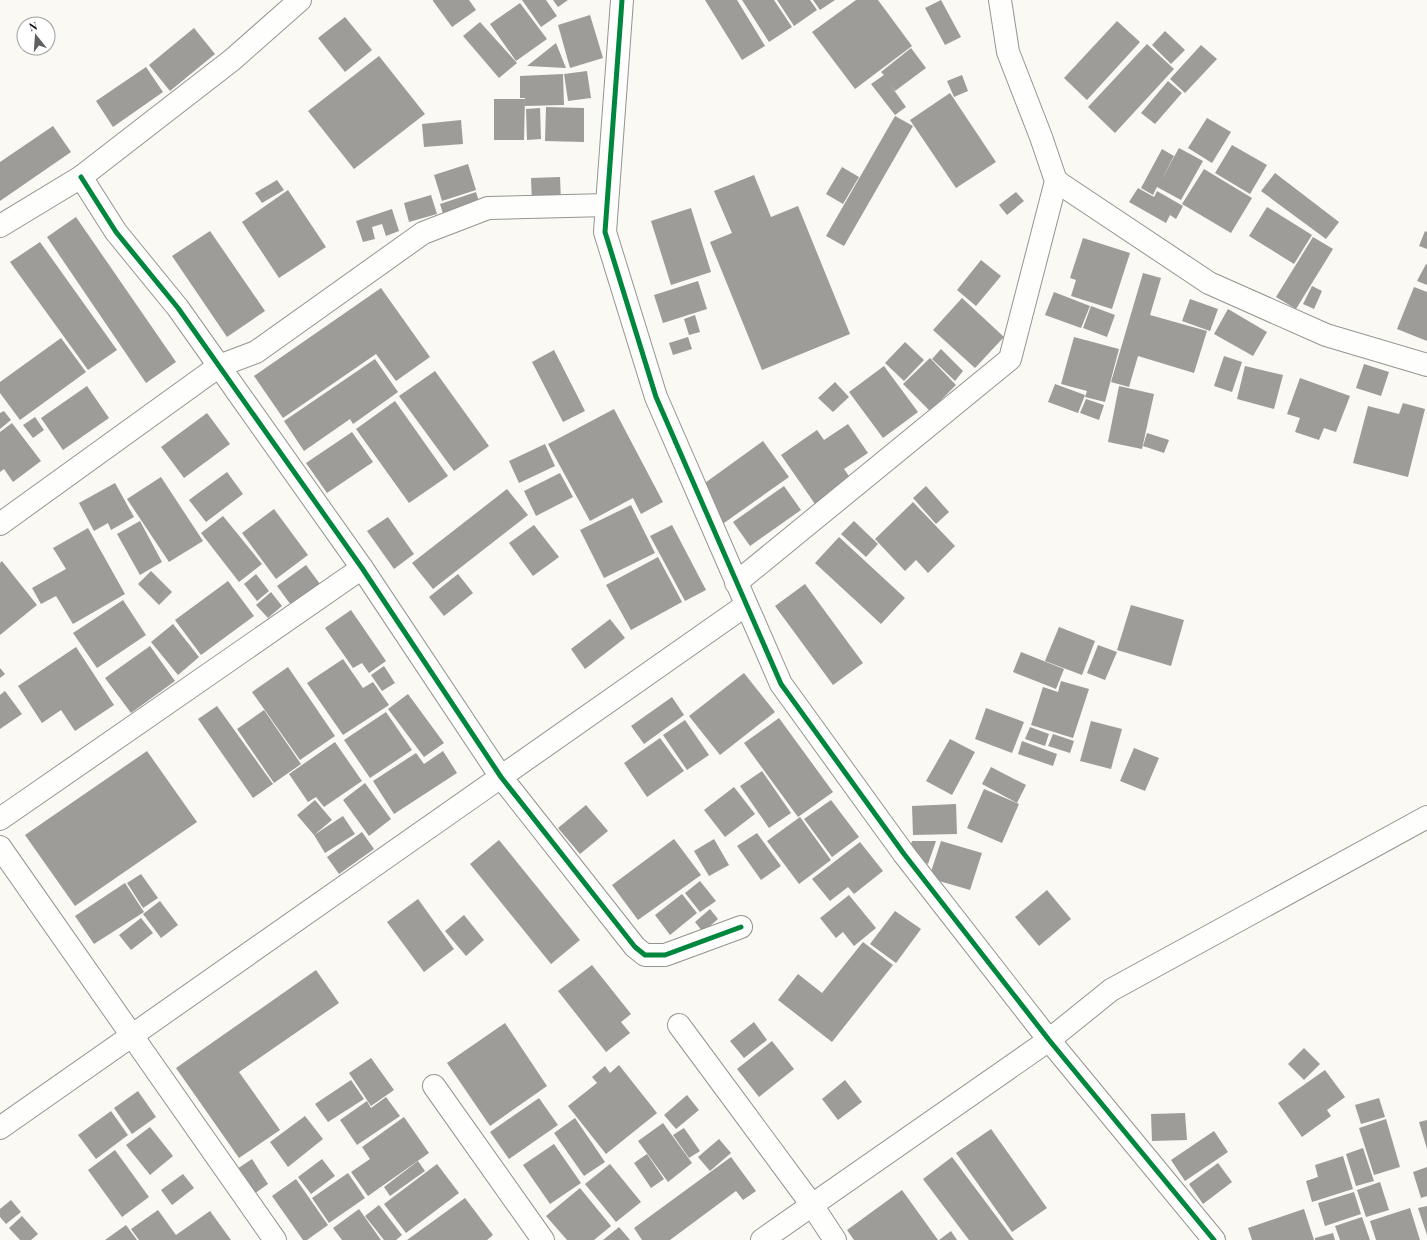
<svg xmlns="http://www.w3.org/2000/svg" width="1427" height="1240" font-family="'Playfair Display',serif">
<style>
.building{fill:#9e9c98}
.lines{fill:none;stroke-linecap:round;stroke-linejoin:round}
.minor-casing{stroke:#949491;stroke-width:24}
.minor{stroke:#fefefd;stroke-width:22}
.cycleway-casing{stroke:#fff;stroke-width:8}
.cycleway{stroke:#00873e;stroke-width:5}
</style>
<rect width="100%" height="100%" fill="#faf9f3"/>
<g class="building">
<polygon points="433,0 469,0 476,10 452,27 433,1"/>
<polygon points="522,0 546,0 557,16 541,27"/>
<polygon points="553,0 568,0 558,7"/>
<polygon points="705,0 737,0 765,46 742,60"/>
<polygon points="742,0 774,0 792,27 769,42"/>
<polygon points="777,0 810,0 817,10 794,26"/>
<polygon points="813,0 835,0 820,10"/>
<polygon points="856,0 878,0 912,46 855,89 812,32"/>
<polygon points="941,0 961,37 945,45 925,8"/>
<polygon points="520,3 547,39 516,61 490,24"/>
<polygon points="590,15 603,58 570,68 558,25"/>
<polygon points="345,17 372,50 345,72 318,38"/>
<polygon points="1117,21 1140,42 1087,100 1064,78"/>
<polygon points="480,22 517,63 499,78 463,36"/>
<polygon points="194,28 215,54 170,91 149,65"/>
<polygon points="1165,31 1185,50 1171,64 1152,45"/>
<polygon points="556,43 566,68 527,66"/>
<polygon points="1147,44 1174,69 1115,133 1088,107"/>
<polygon points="1201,45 1217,59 1185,93 1170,79"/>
<polygon points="911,48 926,68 895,91 889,83 906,107 895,115 871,84 884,75 881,72"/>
<polygon points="379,56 425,114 354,169 308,111"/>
<polygon points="146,67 163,92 113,127 96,101"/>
<polygon points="587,71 591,98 568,101 564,74"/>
<polygon points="563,74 564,105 525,106 525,94 525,98 520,98 520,76"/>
<polygon points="962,75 968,91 954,97 947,81"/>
<polygon points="1168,81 1182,93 1155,124 1141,113"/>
<polygon points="950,93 996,162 956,188 910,120"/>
<polygon points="494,99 525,99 524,140 494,140"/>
<polygon points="546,107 584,108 584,142 545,141"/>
<polygon points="540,108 541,139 527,140 526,109"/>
<polygon points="895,116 913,126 844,246 826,236"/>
<polygon points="1207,118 1231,132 1212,163 1188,148"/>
<polygon points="461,120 463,144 424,147 422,124"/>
<polygon points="53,126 71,152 0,201 0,162"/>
<polygon points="1232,145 1267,165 1250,194 1215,173"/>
<polygon points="1179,148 1203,161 1181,200 1157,187 1153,195 1141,188 1162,149 1174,156 1160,182"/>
<polygon points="468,164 476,190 442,201 434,175"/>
<polygon points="842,167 859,177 843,204 826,194"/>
<polygon points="1204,169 1252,198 1231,233 1182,204"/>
<polygon points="1275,173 1339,222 1326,239 1261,191"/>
<polygon points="754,175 771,217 798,206 850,334 762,370 710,242 732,233 714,191"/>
<polygon points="560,177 561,202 532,204 531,178"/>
<polygon points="277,180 284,190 262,203 255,193"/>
<polygon points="1138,188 1154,197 1157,191 1183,206 1176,219 1170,215 1166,223 1129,202"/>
<polygon points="288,190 326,247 279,278 242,222"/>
<polygon points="476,192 481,208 445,220 440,204"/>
<polygon points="1016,192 1024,201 1007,215 999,205"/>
<polygon points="431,195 437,214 409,222 404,203"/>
<polygon points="1267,207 1312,235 1294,264 1249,236"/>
<polygon points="691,208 711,272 671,285 651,221"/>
<polygon points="392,209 399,231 386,236 382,224 372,227 375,239 363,242 356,221"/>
<polygon points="76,217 176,362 146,383 47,237"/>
<polygon points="210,231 265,311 227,337 172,256"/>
<polygon points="1425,231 1427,232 1427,249 1419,246"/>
<polygon points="1313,237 1333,249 1296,309 1276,297"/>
<polygon points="1083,238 1130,253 1112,309 1071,296 1076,280 1070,278"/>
<polygon points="40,242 117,350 88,370 10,262"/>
<polygon points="981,260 1001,276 976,306 957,290"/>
<polygon points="1426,264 1427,265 1427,285 1417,281"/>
<polygon points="1143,273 1161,278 1150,315 1207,331 1194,373 1138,356 1129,387 1111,382"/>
<polygon points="698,281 707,309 663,323 654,295"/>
<polygon points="1312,286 1322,291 1314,309 1303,304"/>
<polygon points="1414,287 1427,292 1427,341 1397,329"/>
<polygon points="381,288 430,357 396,381 376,354 283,418 254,376"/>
<polygon points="1054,292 1090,306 1081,328 1045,315"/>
<polygon points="962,298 1004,337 975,368 933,330"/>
<polygon points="1190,299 1218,309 1210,331 1182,321"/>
<polygon points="1091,306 1115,315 1107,337 1083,328"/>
<polygon points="1228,309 1267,332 1253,356 1214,334"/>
<polygon points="695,315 700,332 689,335 684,319"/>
<polygon points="688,337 692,349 673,355 669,343"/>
<polygon points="1074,337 1119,349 1105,402 1085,397 1087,391 1061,384"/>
<polygon points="61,338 86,372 20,420 0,393 0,382"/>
<polygon points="905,342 924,360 904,381 885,363"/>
<polygon points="941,349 963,371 955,381 932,359"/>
<polygon points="554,350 585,411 563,422 532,362"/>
<polygon points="1224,356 1242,362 1232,392 1214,386"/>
<polygon points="930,358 956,385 930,411 903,384"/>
<polygon points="375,359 398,392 353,424 350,419 304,451 284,421"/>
<polygon points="1364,364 1389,372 1381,396 1356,388"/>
<polygon points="884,366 918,412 883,438 849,392"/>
<polygon points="1245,366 1283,375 1274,409 1237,399"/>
<polygon points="435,371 489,446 454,471 399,396"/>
<polygon points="1300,378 1350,396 1336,432 1324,428 1319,440 1295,432 1300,418 1287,414"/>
<polygon points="835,382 849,397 833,412 818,398"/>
<polygon points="1055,384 1085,395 1078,413 1048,402"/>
<polygon points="87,386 109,418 63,450 41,418"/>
<polygon points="1119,386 1154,394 1142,449 1108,442"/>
<polygon points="1086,399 1104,405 1099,420 1080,413"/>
<polygon points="395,401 448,476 409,503 356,429"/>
<polygon points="1403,403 1425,409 1408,477 1353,463 1368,406 1399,414"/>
<polygon points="614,409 663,502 641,514 633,498 590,521 548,444"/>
<polygon points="4,411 11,420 0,429 0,413"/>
<polygon points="207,413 230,444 184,478 161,447"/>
<polygon points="35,417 44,430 33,438 23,425"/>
<polygon points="12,423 41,461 13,482 4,469 0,472 0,432"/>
<polygon points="848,424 868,453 844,469 851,479 815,504 781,455 817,430 824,440"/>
<polygon points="352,432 373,462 327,493 306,463"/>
<polygon points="1147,433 1169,440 1164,453 1143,446"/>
<polygon points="763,441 789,477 724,523 698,488"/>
<polygon points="545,444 555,466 519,483 509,461"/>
<polygon points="227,472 243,494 206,522 189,500"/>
<polygon points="560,473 573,497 536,516 524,491"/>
<polygon points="161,477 203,541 169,562 127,499"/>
<polygon points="115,483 134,517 111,530 108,523 94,531 79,503"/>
<polygon points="784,486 801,510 750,546 733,522"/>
<polygon points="926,486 949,512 936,524 913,498"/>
<polygon points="507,489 528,515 433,589 412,563"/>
<polygon points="913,502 955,546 928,573 916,560 905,571 875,539"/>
<polygon points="631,505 655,553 604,578 580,530"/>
<polygon points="274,509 308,555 276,579 242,533"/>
<polygon points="223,516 262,564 239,582 201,533"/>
<polygon points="388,517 414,554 394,569 367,531"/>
<polygon points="140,521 162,562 140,575 117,534"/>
<polygon points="854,521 878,544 866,557 841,534"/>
<polygon points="534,525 559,557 533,576 509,543"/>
<polygon points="672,525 706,590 685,601 650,536"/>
<polygon points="88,528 125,594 73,624 56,596 41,604 32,588 66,569 53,548"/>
<polygon points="839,537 905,598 881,624 815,563"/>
<polygon points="658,557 682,602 631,630 606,585"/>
<polygon points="2,561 37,605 0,635 0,563"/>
<polygon points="306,565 320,584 291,605 277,586"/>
<polygon points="151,571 172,592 159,605 138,584"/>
<polygon points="256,574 269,591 257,601 244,584"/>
<polygon points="458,574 473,593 444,616 429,597"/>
<polygon points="228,581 254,616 201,655 175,620"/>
<polygon points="805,584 863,663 833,685 775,606"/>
<polygon points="271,592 282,606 268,618 256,605"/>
<polygon points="123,600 146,635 97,668 73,633"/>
<polygon points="1131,605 1184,620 1171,666 1117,650"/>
<polygon points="351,610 386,661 369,673 362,663 353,668 325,628"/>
<polygon points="610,619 625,638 585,669 571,649"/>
<polygon points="173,624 199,657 178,675 151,642"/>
<polygon points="1059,627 1095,641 1082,675 1045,661"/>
<polygon points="1098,645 1117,652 1105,680 1087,673"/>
<polygon points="150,646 175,681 131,713 105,678"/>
<polygon points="76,647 114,705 75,731 61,710 42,723 18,686"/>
<polygon points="1021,652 1064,669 1056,689 1013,672"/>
<polygon points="343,659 363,688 373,682 389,705 343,735 307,683"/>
<polygon points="384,666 395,683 382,691 371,675"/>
<polygon points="288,667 335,736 300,760 252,692"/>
<polygon points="0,668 5,674 0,678"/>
<polygon points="744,673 775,712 720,755 689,716"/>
<polygon points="1061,681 1089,689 1073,738 1031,725 1043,687 1058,692"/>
<polygon points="5,691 22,714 0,729 0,695"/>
<polygon points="408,694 444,743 424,757 388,709"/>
<polygon points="672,697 684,715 644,744 631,726"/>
<polygon points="217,706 273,784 253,798 198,719"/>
<polygon points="986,708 1024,722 1012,753 975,739"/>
<polygon points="264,710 301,764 274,783 237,729"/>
<polygon points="386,712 412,750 370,778 344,740"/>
<polygon points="779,718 833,792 798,817 744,743"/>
<polygon points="685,720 709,755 687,770 663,735"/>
<polygon points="1091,721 1122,729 1111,769 1080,761"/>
<polygon points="1030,727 1049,734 1045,746 1025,739"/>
<polygon points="1053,734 1074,741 1070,753 1048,746"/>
<polygon points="660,738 684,771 647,797 624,763"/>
<polygon points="950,739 975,752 952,795 926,781"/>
<polygon points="1022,741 1057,754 1053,766 1018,754"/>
<polygon points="335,742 362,781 324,807 316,797 308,802 289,774"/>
<polygon points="1134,748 1159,758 1145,791 1120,781"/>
<polygon points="147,751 197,822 75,906 25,835"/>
<polygon points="443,751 457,773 394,814 373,781 416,753 424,764"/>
<polygon points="991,767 1026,785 1017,803 982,784"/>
<polygon points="762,771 791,813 769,828 740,786"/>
<polygon points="365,783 391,819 369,836 343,800"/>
<polygon points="734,787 755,814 725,837 704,810"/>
<polygon points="984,789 1019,804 1002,843 967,828"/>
<polygon points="315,800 332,820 314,835 343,816 355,834 325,853 314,835 297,815"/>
<polygon points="831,800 859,837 832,857 804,819"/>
<polygon points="956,804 957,834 913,835 912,806"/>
<polygon points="586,805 608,831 580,854 558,828"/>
<polygon points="800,817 831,860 799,884 767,841"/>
<polygon points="362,832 374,849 339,874 327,857"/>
<polygon points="757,833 781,866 761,880 737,846"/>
<polygon points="674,839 701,875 638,920 612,885"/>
<polygon points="714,839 729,865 709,876 694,851"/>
<polygon points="499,840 580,940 551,964 470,864"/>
<polygon points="912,841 936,841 928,864 908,853"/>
<polygon points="941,841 982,853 970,890 929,878"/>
<polygon points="860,842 883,871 854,894 848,887 830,901 812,879"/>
<polygon points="141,874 158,898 143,908 127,883"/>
<polygon points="700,881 716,901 700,912 685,893"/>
<polygon points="125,883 144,912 94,944 75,916"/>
<polygon points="1047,890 1071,919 1039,946 1015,917"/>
<polygon points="682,894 697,913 670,935 655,915"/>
<polygon points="849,895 876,928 854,946 843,932 836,938 820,918"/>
<polygon points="418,899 454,949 424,972 387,922"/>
<polygon points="160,901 178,925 161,938 143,914"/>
<polygon points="710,909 718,919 703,932 695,922"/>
<polygon points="895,911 921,929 896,963 870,944"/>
<polygon points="464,915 484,940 466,956 445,931"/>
<polygon points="141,918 153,933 131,950 119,935"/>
<polygon points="863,942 893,965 832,1042 778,1000 798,974 822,993"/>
<polygon points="592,965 631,1014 621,1022 630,1033 606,1052 558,991"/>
<polygon points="316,970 339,1003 239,1072 280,1130 239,1158 176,1068"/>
<polygon points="754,1022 767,1040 744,1058 730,1041"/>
<polygon points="505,1023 547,1086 490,1126 447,1063"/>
<polygon points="772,1041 794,1069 759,1097 737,1069"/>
<polygon points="1304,1048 1320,1064 1304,1080 1288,1064"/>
<polygon points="371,1058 394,1090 371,1106 349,1073"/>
<polygon points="619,1065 657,1113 606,1154 568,1106 597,1083 592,1077 605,1066 610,1073"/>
<polygon points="1325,1070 1345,1097 1327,1110 1331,1116 1302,1137 1278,1103"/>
<polygon points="351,1080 364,1099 328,1122 315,1104"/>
<polygon points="845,1080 862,1102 838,1120 822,1099"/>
<polygon points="138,1091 156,1117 132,1134 114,1108"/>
<polygon points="687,1095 699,1110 676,1129 664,1115"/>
<polygon points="386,1097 400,1116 357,1145 340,1120 367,1101 371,1108"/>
<polygon points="539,1098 558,1125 509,1159 490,1132"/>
<polygon points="1379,1098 1385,1117 1361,1124 1355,1105"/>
<polygon points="111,1111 128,1135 96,1159 78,1135"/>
<polygon points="1185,1113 1187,1140 1152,1141 1151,1114"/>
<polygon points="305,1116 323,1139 288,1167 270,1142"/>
<polygon points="404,1117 429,1153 368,1196 351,1172 370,1159 362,1147"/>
<polygon points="575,1118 605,1162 584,1176 554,1133"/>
<polygon points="1386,1119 1400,1167 1374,1175 1359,1128"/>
<polygon points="1427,1120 1427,1149 1419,1122"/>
<polygon points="663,1123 692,1163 668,1182 638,1141"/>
<polygon points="150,1127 173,1156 150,1175 126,1145"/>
<polygon points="684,1128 700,1151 689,1158 673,1135"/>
<polygon points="991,1129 1047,1208 1012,1232 956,1153"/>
<polygon points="1214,1131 1228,1152 1185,1181 1171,1160"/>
<polygon points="719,1139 731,1153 710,1171 698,1157"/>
<polygon points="554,1144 581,1183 550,1204 523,1165"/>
<polygon points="1363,1148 1374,1181 1356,1186 1346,1154"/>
<polygon points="115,1150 149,1197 122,1217 88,1170"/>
<polygon points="647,1154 664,1179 651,1188 634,1163"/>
<polygon points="1343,1156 1353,1189 1312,1202 1306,1181 1318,1177 1315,1165"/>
<polygon points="731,1157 756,1191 743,1200 736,1191 670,1240 642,1240 634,1228"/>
<polygon points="952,1157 1014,1240 969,1240 923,1179"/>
<polygon points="252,1159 268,1184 254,1194 237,1169"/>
<polygon points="322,1159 335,1176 311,1194 298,1177"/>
<polygon points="418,1161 425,1171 390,1196 384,1187"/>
<polygon points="1218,1163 1232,1182 1203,1204 1189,1184"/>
<polygon points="437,1164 459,1193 406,1233 384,1204"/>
<polygon points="610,1164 641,1202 616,1222 585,1184"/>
<polygon points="1427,1167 1427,1196 1421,1198 1413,1172"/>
<polygon points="348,1173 365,1198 329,1223 312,1198"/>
<polygon points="183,1174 194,1188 172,1205 161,1190"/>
<polygon points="296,1179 328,1225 307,1240 303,1240 272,1196"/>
<polygon points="1380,1182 1389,1210 1366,1217 1357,1190"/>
<polygon points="580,1188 611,1226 594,1240 567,1240 546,1216"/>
<polygon points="902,1190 938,1240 854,1240 847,1230"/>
<polygon points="1354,1192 1361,1214 1325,1226 1318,1203"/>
<polygon points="465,1198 493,1235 487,1240 407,1240"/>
<polygon points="11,1200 21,1212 6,1224 0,1217 0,1209"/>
<polygon points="379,1205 402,1235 396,1240 384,1240 365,1216"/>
<polygon points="1427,1206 1427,1235 1418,1208"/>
<polygon points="1410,1208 1420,1240 1376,1240 1370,1221"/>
<polygon points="359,1209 381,1240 342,1240 333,1228"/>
<polygon points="1304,1209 1314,1240 1252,1240 1248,1228"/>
<polygon points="158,1210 176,1235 210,1211 231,1240 139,1240 131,1229"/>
<polygon points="22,1216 38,1234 31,1240 20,1240 9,1228"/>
<polygon points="1362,1217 1370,1240 1340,1240 1335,1226"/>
<polygon points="126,1225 137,1240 105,1240"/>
<polygon points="619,1227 630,1240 603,1240"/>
<polygon points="951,1231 957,1240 939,1240"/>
<polygon points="1333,1233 1335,1240 1315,1240 1315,1238"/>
</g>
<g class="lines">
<defs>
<g id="minor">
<polyline points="622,0 605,232 656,397 781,684 904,854 1049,1040 1214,1240"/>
<polyline points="81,177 116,232 178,308 362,568 501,777 635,947 645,955 665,955 741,927"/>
<polyline points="1056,181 1209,283 1326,335 1427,365"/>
<polyline points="0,226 81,177 232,60 300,0"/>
<polyline points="0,524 219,366 256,352 423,233 488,208 607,205"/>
<polyline points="736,583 1010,359 1056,181 1041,137 1008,52 1000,0"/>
<polyline points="0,819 362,568"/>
<polyline points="0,847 275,1240"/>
<polyline points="679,1025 812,1205 835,1240"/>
<polyline points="434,1086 543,1240"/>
<polyline points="0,1128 746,605"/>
<polyline points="762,1240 1049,1040 1111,990 1427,817"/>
</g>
</defs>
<use href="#minor" class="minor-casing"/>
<use href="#minor" class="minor"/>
<defs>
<g id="cycleway">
<polyline points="622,0 605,232 656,397 781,684 904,854 1049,1040 1214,1240"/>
<polyline points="81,177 116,232 178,308 362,568 501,777 635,947 645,955 665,955 741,927"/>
</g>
</defs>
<use href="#cycleway" class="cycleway-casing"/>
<use href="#cycleway" class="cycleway"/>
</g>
<g transform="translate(36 36) rotate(343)"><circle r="19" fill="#ffffff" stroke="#9f9f9f"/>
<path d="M0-3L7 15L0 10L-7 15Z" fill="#61605e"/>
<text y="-6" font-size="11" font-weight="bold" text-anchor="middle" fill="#0e0e0e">N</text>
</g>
</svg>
